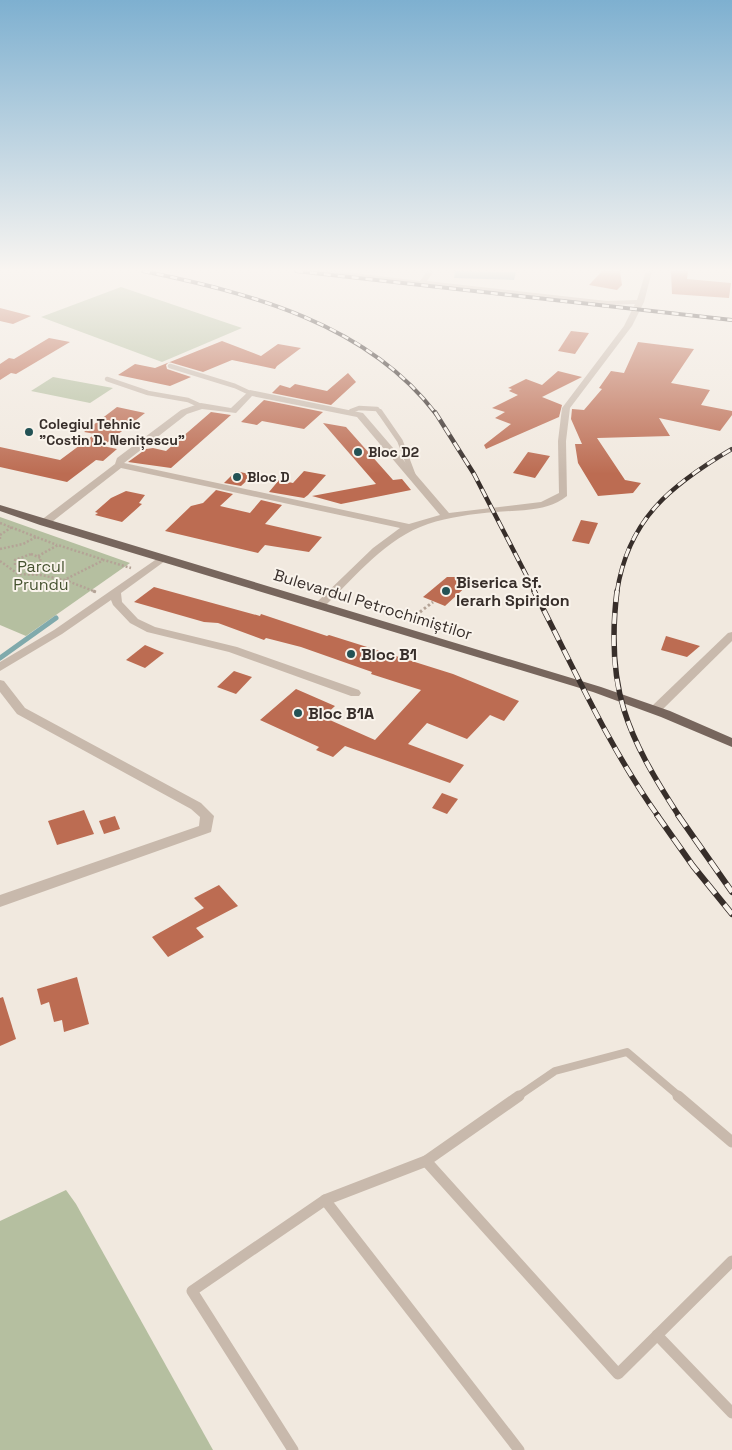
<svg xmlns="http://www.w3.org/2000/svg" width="732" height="1450" font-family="'Space Grotesk',sans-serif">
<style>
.green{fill:#b5bfa0}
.water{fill:#80aaac}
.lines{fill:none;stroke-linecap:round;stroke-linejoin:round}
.stream{stroke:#80aaac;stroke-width:5}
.building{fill:#bc6c52}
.path-far1{stroke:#b4a396;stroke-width:2.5;stroke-dasharray:2 2;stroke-linecap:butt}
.path{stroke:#b4a396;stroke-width:3;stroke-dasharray:2.5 2.5;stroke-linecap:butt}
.lane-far3{stroke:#c8b9ac;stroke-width:4.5}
.lane-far2{stroke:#c8b9ac;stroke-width:5.5}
.lane-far1{stroke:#c8b9ac;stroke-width:8}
.lane{stroke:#c8b9ac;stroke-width:11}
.street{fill:#c8b9ac;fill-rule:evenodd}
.primary{fill:#77665d;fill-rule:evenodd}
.rail-far3-casing{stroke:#372e2a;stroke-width:4}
.rail-far2-casing{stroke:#372e2a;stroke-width:4.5}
.rail-far1-casing{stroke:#372e2a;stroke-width:5.5}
.rail-casing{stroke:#372e2a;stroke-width:6}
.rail-far3{stroke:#f9f3eb;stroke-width:2.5;stroke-dasharray:7;stroke-linecap:butt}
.rail-far2{stroke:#f9f3eb;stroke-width:3;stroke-dasharray:9;stroke-linecap:butt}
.rail-far1{stroke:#f9f3eb;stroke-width:4;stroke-dasharray:11;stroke-linecap:butt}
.rail{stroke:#f9f3eb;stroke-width:4.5;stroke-dasharray:14;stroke-linecap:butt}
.poi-dot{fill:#235255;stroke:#f9f3eb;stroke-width:2}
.labels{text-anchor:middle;stroke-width:4;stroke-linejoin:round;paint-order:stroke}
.far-poi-label{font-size:14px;font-weight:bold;fill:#372e2a;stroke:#f9f3eb;text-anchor:start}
.park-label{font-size:16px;fill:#465330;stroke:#f9f3eb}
.poi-label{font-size:16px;font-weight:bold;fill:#372e2a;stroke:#f9f3eb;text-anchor:start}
.street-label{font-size:16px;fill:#372e2a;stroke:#f9f3eb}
</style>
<rect width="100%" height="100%" fill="#f1e9df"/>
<g class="green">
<polygon points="121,287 242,328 162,362 41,317"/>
<polygon points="53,377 113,388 90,403 31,391"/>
<polygon points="0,517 130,563 26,636 0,625"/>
<polygon points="66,1190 76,1204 213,1450 0,1450 0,1221"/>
</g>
<polygon class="water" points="455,271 516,272 514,280 454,278"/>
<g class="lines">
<polyline class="stream" points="0,658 56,618"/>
</g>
<g class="building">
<polygon points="602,271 620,271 622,285 617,290 589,285"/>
<polygon points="671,271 688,271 687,279 731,283 729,298 672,294"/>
<polygon points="0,308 31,316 13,324 0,321"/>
<polygon points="571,331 589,333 575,354 558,351"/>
<polygon points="49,338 70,342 16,374 11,373 0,380 0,364 9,358 14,359"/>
<polygon points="222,341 261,356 278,344 301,348 277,366 275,369 232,360 203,372 169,362 166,365 167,369 191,377 170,386 118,375 135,364 155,368"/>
<polygon points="638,342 694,349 671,383 710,390 701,405 732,411 732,415 720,431 659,418 670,436 597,438 625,480 641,483 633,493 598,496 578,463 575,444 582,444 571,419 572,409 584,410 602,389 599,388 611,371 624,373"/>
<polygon points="558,371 582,377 542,397 562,405 559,417 486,449 484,445 511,424 495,418 505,412 492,408 518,395 509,391 512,389 508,388 526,379 542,385"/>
<polygon points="348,373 356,382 331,405 272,393 280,385 290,388 295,384 327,391"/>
<polygon points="264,400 323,412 304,429 262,421 257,425 241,422"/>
<polygon points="117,407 145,413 103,446 117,449 103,461 96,460 67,482 0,467 0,447 60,460 95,434 84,432"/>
<polygon points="211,412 231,415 171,468 128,462 146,449 153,448 166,451"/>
<polygon points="323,423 346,427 393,480 402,479 411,490 341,504 312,496 376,484"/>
<polygon points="528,452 550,456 535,478 513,473"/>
<polygon points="236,471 253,475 241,486 224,483"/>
<polygon points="304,471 326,475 308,495 304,498 269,492 279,480 293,483"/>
<polygon points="216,490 233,494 220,506 250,513 261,500 282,505 265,524 322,537 309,552 265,545 258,553 165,531 191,506 203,503"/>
<polygon points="126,491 145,495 139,503 142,504 122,522 95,515 98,513 95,512 111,498"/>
<polygon points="581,520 598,523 589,544 572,541"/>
<polygon points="447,577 455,577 471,582 445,606 423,597"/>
<polygon points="154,587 260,616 261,614 327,636 329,635 453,674 519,701 504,721 490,715 467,739 427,723 408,744 464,765 450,783 345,746 333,757 316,750 319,747 260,720 296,689 335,706 323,717 375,740 421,690 371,674 372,672 301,647 266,638 264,640 218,623 204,622 134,602"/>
<polygon points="666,636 700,646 687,657 661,650"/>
<polygon points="145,645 164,653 145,668 126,660"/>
<polygon points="234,671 252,677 236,694 217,687"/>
<polygon points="442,793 458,799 447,814 432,808"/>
<polygon points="84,810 94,834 57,845 48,821"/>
<polygon points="115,816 120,829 104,834 99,821"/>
<polygon points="219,885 238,906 196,928 204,937 168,957 152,937 204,908 194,898"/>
<polygon points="77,977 89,1024 64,1032 62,1020 54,1022 49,1002 41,1005 37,989"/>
<polygon points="3,997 16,1039 0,1046 0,998"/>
</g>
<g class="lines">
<g class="path-far1">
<polyline points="0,523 57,545"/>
<polyline points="0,539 0,535 12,527"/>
<polyline points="0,549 23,544 36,537"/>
<polygon points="31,554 41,558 39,565 26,569 15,566 15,560"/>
<polyline points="38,556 58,545 104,560"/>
<polyline points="0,561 18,574 41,575 64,580 104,560 131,568"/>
<polyline points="65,580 96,592"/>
</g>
<g class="path">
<polyline points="93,591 96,592"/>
<polyline points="416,615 433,602"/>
</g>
<g class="lane-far3">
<polyline points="170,366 235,386 250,393"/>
<polyline points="107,379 148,393 188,400 201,406"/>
<polyline points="351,411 359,408 377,409 381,414"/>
</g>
<polyline class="lane-far2" points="380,412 400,441 414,478"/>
<polyline class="lane-far1" points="517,1097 555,1071 627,1052 680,1097"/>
<g class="lane">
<polyline points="519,1096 426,1161 618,1374 732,1261"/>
<polyline points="678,1096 732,1142"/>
<polyline points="325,1200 426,1161"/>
<polyline points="657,1335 732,1413"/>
<polyline points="293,1450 192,1291 325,1200 519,1450"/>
</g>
<g class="street">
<path d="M316,271H338L420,281L427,271H434L427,281L607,301L637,300L646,271H652L644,302L632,326L570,408L566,441L567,496C547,512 519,510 495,512C472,514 449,517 428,524C386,538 356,576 325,606L321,607L316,604L317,602L373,548L400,528L121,468L48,525H40V521L115,464L117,458L181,410L201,403L231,408L250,390L363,413L449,513L541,502L559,493L558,441L562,408L624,326L635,304L607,305ZM252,396L357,417L440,515L409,524L124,463L187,414L202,409L236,413Z"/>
<polygon points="161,556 166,559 165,561 121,593 122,602 138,619 155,627 237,647 359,690 361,693 359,696 351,696 229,652 147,632 130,623 113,605 111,600 62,634 0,671 0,662 54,630"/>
<polygon points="732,632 732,641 660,712 652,712 650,709 652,706 728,633"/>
<polygon points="0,680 4,681 25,708 201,803 214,816 211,832 0,907 0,895 199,826 200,817 191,809 17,714 0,692"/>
</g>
<polygon class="primary" points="0,505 601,687 670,711 732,738 732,747 661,717 593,692 40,525 0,511"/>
<defs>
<g id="rail-far3">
<path d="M143,271C249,293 367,323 436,414"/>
<polyline points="296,271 732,320"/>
</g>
<g id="rail-far2">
<polyline points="435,412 474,474 535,592"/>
<path d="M617,592C628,519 671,485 732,449"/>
</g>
<g id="rail-far1">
<path d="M534,591C573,666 608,746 658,816"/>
<path d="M617,591C605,688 627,736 679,816"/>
</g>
<g id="rail">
<polyline points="657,815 693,866 732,914"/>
<polyline points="678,815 732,892"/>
</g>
</defs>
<use href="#rail-far3" class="rail-far3-casing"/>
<use href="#rail-far2" class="rail-far2-casing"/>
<use href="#rail-far1" class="rail-far1-casing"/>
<use href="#rail" class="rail-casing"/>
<use href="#rail-far3" class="rail-far3"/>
<use href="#rail-far2" class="rail-far2"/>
<use href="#rail-far1" class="rail-far1"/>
<use href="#rail" class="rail"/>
</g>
<linearGradient id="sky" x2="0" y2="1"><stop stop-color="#7eb0d0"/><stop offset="0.57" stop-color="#f9f5f1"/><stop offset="1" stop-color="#f9f5f1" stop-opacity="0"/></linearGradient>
<rect width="732" height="474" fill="url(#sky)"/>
<g class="poi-dot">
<circle cx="29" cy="432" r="5"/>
<circle cx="358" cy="452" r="5"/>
<circle cx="237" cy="477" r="5"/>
<circle cx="446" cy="591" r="5"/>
<circle cx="351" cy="654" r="5"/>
<circle cx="298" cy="713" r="5"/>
</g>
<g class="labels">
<g class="far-poi-label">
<text x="39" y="429">Colegiul Tehnic<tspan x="39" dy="16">"Costin D. Nenițescu"</tspan></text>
<text x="368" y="457">Bloc D2</text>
<text x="247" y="482">Bloc D</text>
</g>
<g class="park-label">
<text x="41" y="572">Parcul<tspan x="41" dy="18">Prundu</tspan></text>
</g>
<g class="poi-label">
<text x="456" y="588">Biserica Sf.<tspan x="456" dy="18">Ierarh Spiridon</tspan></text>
<text x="361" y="660">Bloc B1</text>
<text x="308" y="719">Bloc B1A</text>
</g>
<g class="street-label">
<text transform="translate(373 604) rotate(17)" y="6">Bulevardul Petrochimiștilor</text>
</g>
</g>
</svg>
